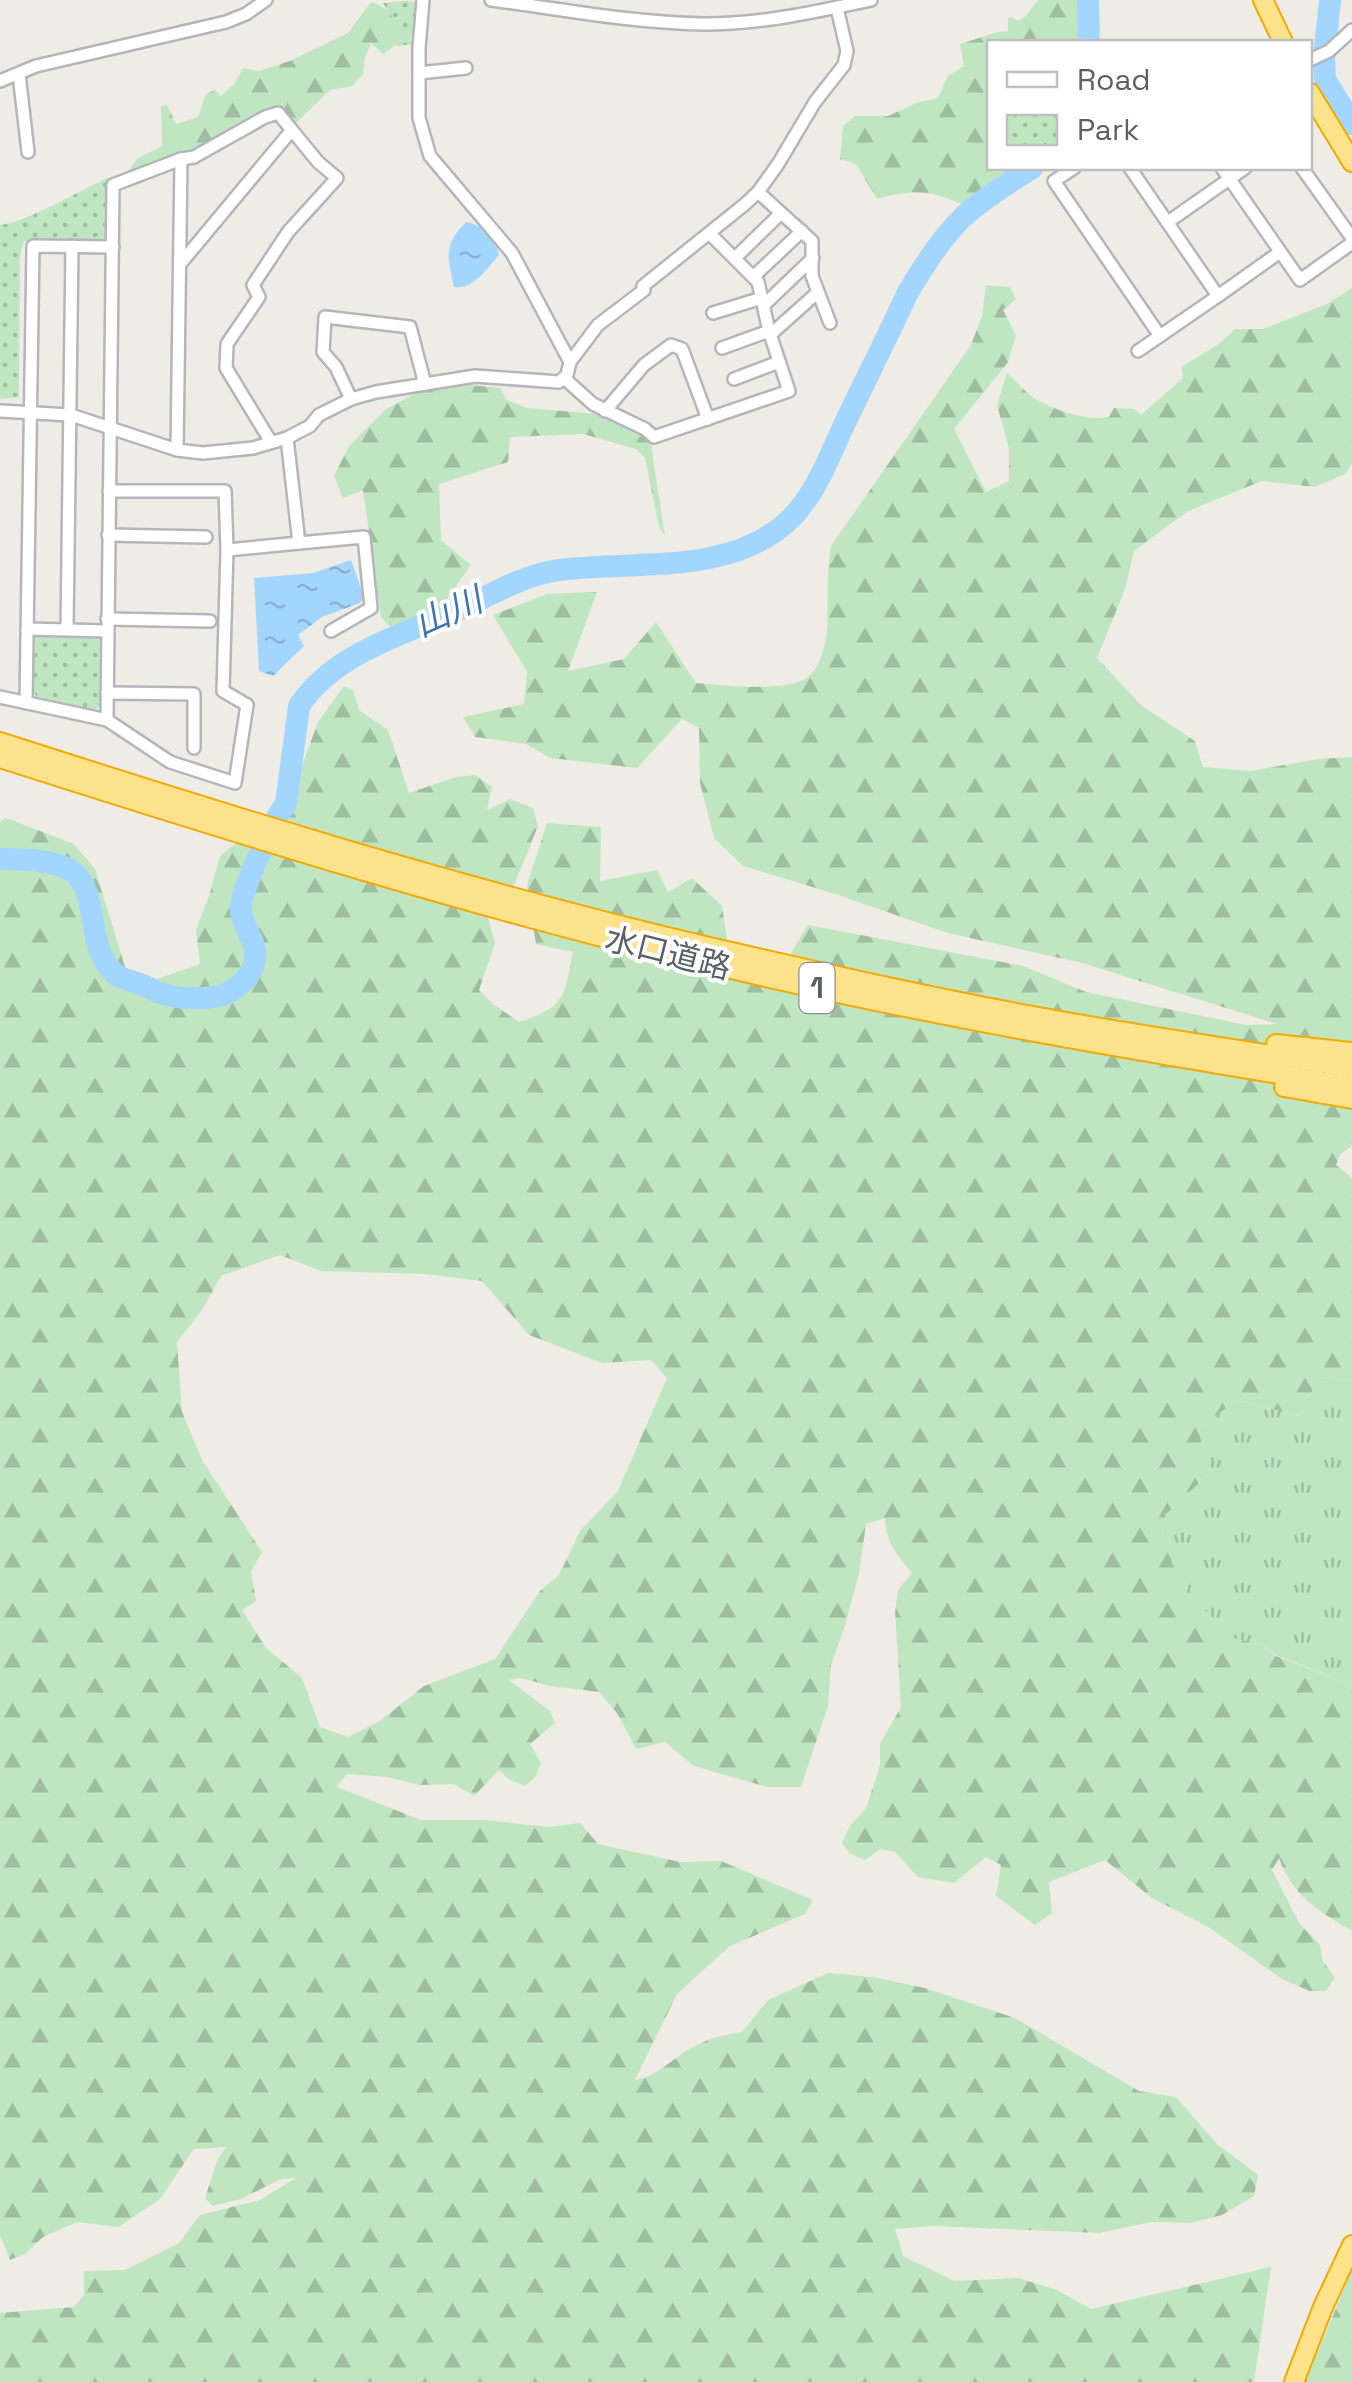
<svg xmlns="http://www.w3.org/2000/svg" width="1352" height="2382" font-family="'Space Grotesk','Noto Sans JP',sans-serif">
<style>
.grass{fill:url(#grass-tufts)}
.forest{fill:url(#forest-firs);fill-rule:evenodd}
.park{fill:url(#park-dots)}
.water{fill:url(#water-ripples)}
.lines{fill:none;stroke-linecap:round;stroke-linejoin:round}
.river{stroke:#a3d6ff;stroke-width:22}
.minor-casing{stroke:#b4b6bb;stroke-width:16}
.highway-casing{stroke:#f2aa00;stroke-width:22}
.minor{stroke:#fff;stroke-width:11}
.highway{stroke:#fde28c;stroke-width:18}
.labels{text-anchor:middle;stroke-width:8;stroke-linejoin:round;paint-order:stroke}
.shield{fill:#fff;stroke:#8d8f92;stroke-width:2.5}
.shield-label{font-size:30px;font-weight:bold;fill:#5c5f64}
.street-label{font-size:32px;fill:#5c5f64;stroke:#fff}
.water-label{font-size:35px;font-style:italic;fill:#3f76b2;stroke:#fff}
</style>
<defs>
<pattern id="grass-tufts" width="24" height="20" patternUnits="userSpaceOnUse" patternTransform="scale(2.5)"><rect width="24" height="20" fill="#c0e6c1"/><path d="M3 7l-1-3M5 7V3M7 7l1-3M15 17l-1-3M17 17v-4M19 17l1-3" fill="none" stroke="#9fbea0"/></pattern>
<pattern id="forest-firs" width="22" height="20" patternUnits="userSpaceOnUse" patternTransform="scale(2.5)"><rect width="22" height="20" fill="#c0e6c1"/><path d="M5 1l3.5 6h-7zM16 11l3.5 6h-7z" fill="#9fbea0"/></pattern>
<pattern id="park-dots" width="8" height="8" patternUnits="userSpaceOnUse" patternTransform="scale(2.5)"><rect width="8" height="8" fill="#c0e6c1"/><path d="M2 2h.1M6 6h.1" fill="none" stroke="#9fbea0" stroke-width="1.8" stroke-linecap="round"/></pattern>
<pattern id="water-ripples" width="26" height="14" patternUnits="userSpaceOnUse" patternTransform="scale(2.5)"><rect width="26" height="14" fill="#a3d6ff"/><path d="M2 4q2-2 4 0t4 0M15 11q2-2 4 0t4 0" fill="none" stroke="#88b1d2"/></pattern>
</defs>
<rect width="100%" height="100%" fill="#eeece4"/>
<polygon class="grass" points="1319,1377 1352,1381 1352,1685 1276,1655 1264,1646 1230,1638 1198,1603 1172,1563 1165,1515 1210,1473 1198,1429 1237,1400 1300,1416"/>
<g class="forest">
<path d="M1038,0H1081L1080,13L1083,42H989V168H1024L991,186L965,206C933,190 912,189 877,199L856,164L840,159L843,126L855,116H888L916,103L938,98L948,76L964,66L960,44L998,32L1008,31V18L1012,17L1018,21L1026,16Z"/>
<path d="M371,2C387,6 406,24 397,42C394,47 387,51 383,54L371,43L365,57L363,74L352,86L330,90L295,124L278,106L196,149L184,150L126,175L137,159L162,146L161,106L167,105L176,124L198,117L206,94L215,90L221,96L234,84L243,68L258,71L290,61L348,33Z"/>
<path d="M986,285L1010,287L1016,299L1003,310L1016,335L1008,362L954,429L986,492L1009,481V449L997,405L1007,373C1015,380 1022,389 1031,396C1050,409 1087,422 1109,417L1114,408L1134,409L1141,415L1183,378L1181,367L1219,344L1235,329H1263L1327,304L1352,288V464L1345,474L1315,487L1262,481L1188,511L1134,551L1125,589L1097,658L1142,706L1195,741L1203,767L1251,771L1318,759L1352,757V1146L1340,1154L1336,1165L1352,1178V1381L1319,1377L1300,1416L1237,1400L1198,1429L1210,1473L1165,1515L1172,1563L1198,1603L1230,1637L1264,1646L1276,1656L1352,1685V1931C1320,1912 1291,1894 1279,1858L1272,1870L1299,1923L1320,1945L1323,1961L1335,1978L1326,1991H1310L1282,1979L1210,1928L1152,1898L1105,1860L1049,1882L1052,1913L1035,1925L996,1896L1001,1865L986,1857L954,1883L918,1877L895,1852L881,1849L865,1860L849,1853L842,1843L850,1826L866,1808L880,1766V1744L901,1707L895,1612L898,1590L912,1573C898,1556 885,1541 885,1518L866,1524L859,1573L845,1626L831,1665L828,1706L801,1787H767L694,1766L665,1742L636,1749L617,1713L599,1692L550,1686L521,1678L509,1680L550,1711L555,1723L530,1744L541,1763L536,1776L525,1786L510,1780L499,1770L474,1796L454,1784L420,1785L387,1777L347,1774L337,1787L421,1820H486L549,1827L580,1823L598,1844L680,1862L721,1861L813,1900L805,1914L730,1946L677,1994L635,2080C657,2077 674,2057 693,2047C709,2038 725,2035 742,2032L768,2000L828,1973L873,1977L925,1988L1015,2018L1139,2091L1176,2097L1217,2144L1258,2175L1254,2196L1222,2215L1190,2223L1151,2222L1099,2233L933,2226L895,2229L903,2256L954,2281L1018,2278L1057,2290L1091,2309L1271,2267L1254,2382H0V2313L74,2307L84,2295V2271L125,2270L179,2243L200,2215L260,2200L296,2178L281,2179L241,2199L213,2206L205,2198L217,2161L226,2147L194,2149L159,2200L118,2227L77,2222L43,2237L25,2254L10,2260L0,2235V822L6,818L74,844L95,869L130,983L160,978L200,964L196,930L209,896L220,856L249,833L293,790L318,722L344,686L353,690L359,710L388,730L409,793L456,777L475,775L492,787L487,810L510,799L533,808L538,826L511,893L488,918L495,943L479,990L493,1004L519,1022C566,1007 564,997 573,952L536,944L527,885L547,823L601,827L600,881L657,870L668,892L692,878L722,906L733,980L771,985L808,925L1023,966L1086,992L1246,1025L1277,1024L1082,963L948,933L832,893L743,866L714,838L700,783L699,728L682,719L637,768L550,758L526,744L475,737L463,717L524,704L527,672L493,615L547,594L597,592L568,671L624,659L656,622L696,683C723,685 791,694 810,675C820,665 826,645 827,631C829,602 826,575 831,546L971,345L982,316ZM280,1255L321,1271L425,1274L482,1281L529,1335L602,1363L651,1360L667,1378L618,1491L580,1531L559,1575L540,1591L495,1659L424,1686L380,1721L348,1737L320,1727L302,1678L266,1648L242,1610L256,1601L251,1571L262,1552L202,1460L182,1412L177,1342L202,1310L221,1276Z"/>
<polygon points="461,384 500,388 507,400 527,408 598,414 646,439 651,445 665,536 659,527 645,458 636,449 583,434 510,437 508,462 439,484 441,540 471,565 437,613 392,629 381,617 363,490 343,498 334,476 349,446 386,409 420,391"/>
<polygon points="1352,2270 1352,2382 1305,2382"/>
</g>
<g class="park">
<path d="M404,1L417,2L414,44L395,46C403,28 392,18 383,3Z"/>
<path d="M107,178L106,235L100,242L24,241L20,256L19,397L0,399V225C24,223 82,190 107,178Z"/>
<polygon points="38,632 97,634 101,639 101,705 94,711 39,700 32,690 32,636"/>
</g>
<g class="water">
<path d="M466,222C483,225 495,238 499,255C486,269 474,290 454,287C448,258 442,246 466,222Z"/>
<polygon points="351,560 364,597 360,603 322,617 298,635 304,646 273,676 259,671 254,578 313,573"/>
</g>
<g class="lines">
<g class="river">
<polyline points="1088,0 1089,42"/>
<polyline points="1330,0 1324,58 1325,79 1352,124"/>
<path d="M0,859C22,859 56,859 74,873C100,893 85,954 118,976C125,980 133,981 140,984C147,986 153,991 161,993C177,999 197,999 214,997C231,995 248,981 254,965C261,942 240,928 241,907C241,889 270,834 278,815L286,804L299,706C335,652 404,635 460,609C493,594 523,575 559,570C634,560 725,576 786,523C815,497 828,459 844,425C865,381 887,338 907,294C923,267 940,240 962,218C983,198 1008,184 1032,168"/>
</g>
<defs>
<g id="minor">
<polyline points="423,0 419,48 419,118 430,156 512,253 570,362"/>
<path d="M491,0C561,9 633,23 704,24C761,24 816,12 871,0"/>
<polyline points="1310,60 1329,51 1352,30"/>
<polyline points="419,73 466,68"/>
<polyline points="19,74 28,152"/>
<polyline points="0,81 36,66 226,22 246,14 266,0"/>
<polyline points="1074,168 1054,181 1160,336"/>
<polyline points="1130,168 1218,296 1280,252"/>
<polyline points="1222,168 1300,280 1352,243"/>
<polyline points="1302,168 1352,238"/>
<polyline points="758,192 812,241 812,276 830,323"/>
<polyline points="1168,222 1245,168"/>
<polyline points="735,258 781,213"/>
<polyline points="181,263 291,131"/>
<polyline points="753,277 802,231"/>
<polyline points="764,305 813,258"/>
<polyline points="713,313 762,298"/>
<polyline points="770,335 818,292"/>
<polyline points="722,348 769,331"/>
<polyline points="1138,351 1218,296"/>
<polyline points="564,378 593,404 645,429 654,437 789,391 769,331 758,282 710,234"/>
<polyline points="734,379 779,362"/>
<polyline points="351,399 336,367 323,352 325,317 410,327 425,384"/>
<polyline points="0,411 71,415 177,450 203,453 253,448 287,438 310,426 319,415 351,399 376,392 475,376 559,382 567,375 570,362 598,325 644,290 643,286 744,205 758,192 778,164 815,102 844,65 847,51 837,8"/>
<polyline points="605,411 644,365 671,345 682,349 708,419"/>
<polyline points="177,450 181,159"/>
<polyline points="108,535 206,537"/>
<polyline points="299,543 364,537 371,608 331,631"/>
<polyline points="227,550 299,543 287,438"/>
<polyline points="107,619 210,621"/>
<polyline points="27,629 107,631"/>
<polyline points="67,629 72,246"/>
<polyline points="107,693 194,694 194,748"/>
<polyline points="0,697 107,720 170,762 235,783 247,705 223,691 227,550 225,491 109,491"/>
<polyline points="26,703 33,246 113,247"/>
<polyline points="107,720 113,185 181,159 194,157 265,117 278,113 318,162 337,178 288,232 253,285 259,297 227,344 226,368 271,442"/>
</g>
<g id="highway">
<polyline points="1263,0 1283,42"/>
<polyline points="1310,93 1352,162"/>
<path d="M0,742C233,817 467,890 705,946C823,973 941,1000 1061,1021C1157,1038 1255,1052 1352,1068"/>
<path d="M0,758C241,835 481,910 727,968C934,1017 1143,1052 1352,1086"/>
<polyline points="1276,1044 1352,1052"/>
<polyline points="1284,1087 1352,1099"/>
<polyline points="1294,2382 1323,2307 1352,2245"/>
</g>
</defs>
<use href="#minor" class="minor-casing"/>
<use href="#highway" class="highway-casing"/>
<use href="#minor" class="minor"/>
<use href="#highway" class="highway"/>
</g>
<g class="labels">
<rect class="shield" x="799.5" y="963" width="35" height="50" rx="8"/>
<g class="shield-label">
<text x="817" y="998">1</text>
</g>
<g class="street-label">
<text transform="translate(668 953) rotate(14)" y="11">水口道路</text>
</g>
<g class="water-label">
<text transform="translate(448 612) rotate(-24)" y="12">山川</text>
</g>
</g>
<rect x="987" y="40" width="325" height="130" fill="#ffffff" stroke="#bebfc1" stroke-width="2.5"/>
<rect x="1007" y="72" width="50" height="15" fill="#ffffff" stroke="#bebfc1" stroke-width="2.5"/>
<text x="1077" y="90" font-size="30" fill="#5c5f64">Road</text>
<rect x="1007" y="115" width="50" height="30" fill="url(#park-dots)" stroke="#bebfc1" stroke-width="2.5"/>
<text x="1077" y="140" font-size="30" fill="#5c5f64">Park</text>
</svg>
